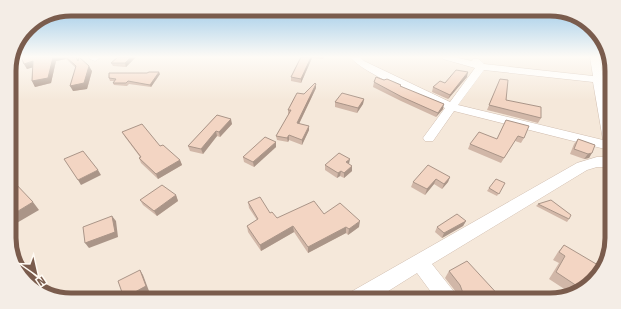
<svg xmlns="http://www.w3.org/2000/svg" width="621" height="309" font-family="'Fira Sans',sans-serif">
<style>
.residential{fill:#f5e8da}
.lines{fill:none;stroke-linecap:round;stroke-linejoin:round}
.minor-casing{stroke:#d1beb0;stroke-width:1}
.minor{fill:#fff;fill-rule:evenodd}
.wall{fill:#d1b7a8}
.shaded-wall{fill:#aa9588}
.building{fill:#f3d5c3;stroke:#aa9588}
.rim{fill:none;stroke:#7a5c4d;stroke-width:5}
</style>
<rect width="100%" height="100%" fill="#fdf6ec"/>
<polygon class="residential" points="14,57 609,57 611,63 612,238 606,265 584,289 553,300 71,300 44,294 22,275 10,246 9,67"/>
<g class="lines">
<defs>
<g id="minor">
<polygon points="89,57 99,57 100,58 95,61 90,59"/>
<path d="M350,57H360L364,61L450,102L475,68L443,59L442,57H454L472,61L473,59C479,58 480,60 484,64L593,76L590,57H599L612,121V157L607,156L605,149L454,111L433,141H425L423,138L445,108C423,98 364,74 350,57ZM484,70L593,82L603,140L458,105Z"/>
<polygon points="600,57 609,57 610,60 602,59"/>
<polygon points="597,157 612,157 612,167 597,167 587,170 432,264 455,293 457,300 437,300 417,273 374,300 347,300 349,293 577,163"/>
</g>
</defs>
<use href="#minor" class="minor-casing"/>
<use href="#minor" class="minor"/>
</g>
<g class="wall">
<polygon points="21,57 76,57 78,61 92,71 87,89 73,91 76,68 66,59 56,61 51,83 35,87 32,81 33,67 27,69 24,64"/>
<polygon points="118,57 136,57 126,67 113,66 111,63"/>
<polygon points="301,57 324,57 323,59 312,58 301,83 291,81 291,77"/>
<polygon points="160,74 151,87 129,84 127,86 114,85 113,83 114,81 110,81 109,78"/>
<polygon points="467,77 448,99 432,92 433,87"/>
<polygon points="500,79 506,100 541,118 538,123 487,110"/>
<polygon points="374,82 401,86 443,109 436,117 401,101 373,87"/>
<polygon points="316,88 299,124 309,130 302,145 289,140 288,142 277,140 276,136 289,114 288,114 288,110 304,94"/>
<polygon points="364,99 363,104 357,113 335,107 335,102"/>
<polygon points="217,115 232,124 220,137 217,136 203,154 190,151 188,146"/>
<polygon points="506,120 524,138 521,143 515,141 501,163 468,149 470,144 497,139"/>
<polygon points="122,132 160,146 180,160 182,165 158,179 141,163 139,158 140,157 125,137"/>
<polygon points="578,139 595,145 589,158 584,159 570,154 574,144"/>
<polygon points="276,142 276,147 254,167 244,162 243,157"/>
<polygon points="349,164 352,171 344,178 340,176 337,178 325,170 325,165"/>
<polygon points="450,177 448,182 442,189 434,184 425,195 411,187 413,182"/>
<polygon points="505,183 497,196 487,191 489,188"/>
<polygon points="176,195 178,201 157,216 143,205 140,200"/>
<polygon points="248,202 270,213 277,218 324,214 359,227 348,235 346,233 308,253 294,232 261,251 248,232 247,226 257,220 249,208"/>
<polygon points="538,204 569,219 567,222 536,206"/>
<polygon points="466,221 463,226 442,238 435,232 437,227"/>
<polygon points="564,245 584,289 572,294 549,279 559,263 553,260 558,252"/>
<polygon points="449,271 503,300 458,300 456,292 445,278"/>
</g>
<g class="shaded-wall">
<polygon points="53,57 65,57 66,59 56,61 51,83 35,87 32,81"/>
<polygon points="131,57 136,57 126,67 125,63"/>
<polygon points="311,57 313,57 312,58 301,83 301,79"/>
<polygon points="33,61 37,66 27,69 24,64"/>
<polygon points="89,66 92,71 87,89 73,91 70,86"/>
<polygon points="159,72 160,74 151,87 150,85"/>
<polygon points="468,72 467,77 448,99 450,95"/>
<polygon points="316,84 316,88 297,128 297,123"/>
<polygon points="364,99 363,104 357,113 358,108"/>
<polygon points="444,104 443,109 436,117 438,113"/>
<polygon points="231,119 232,124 220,137 219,132"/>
<polygon points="309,126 309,130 302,145 302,140"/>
<polygon points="216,131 217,136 203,154 201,149"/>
<polygon points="289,135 289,140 288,142 287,138"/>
<polygon points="276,142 276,147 254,167 253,162"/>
<polygon points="592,153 589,158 584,159 588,154"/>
<polygon points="350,159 349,164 346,162"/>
<polygon points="180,160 182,165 158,179 156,174"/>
<polygon points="352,166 352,171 344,178 344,173"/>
<polygon points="98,170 101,175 81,185 78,180"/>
<polygon points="341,171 340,176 337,178 338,173"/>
<polygon points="450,177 448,182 442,189 444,184"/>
<polygon points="436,179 434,184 425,195 427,189"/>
<polygon points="176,195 178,201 157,216 154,211"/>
<polygon points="33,202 39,210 15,224 10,219 10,216"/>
<polygon points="112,216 116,221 118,237 89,248 85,243"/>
<polygon points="360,221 359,227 348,235 349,229"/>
<polygon points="466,221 463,226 442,238 444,233"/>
<polygon points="293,226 294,232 261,251 260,245"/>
<polygon points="346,227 346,233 308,253 308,247"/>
<polygon points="140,270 143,275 149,291 133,300 126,300 124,298"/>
</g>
<g class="building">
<polygon points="21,57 53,57 48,78 32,81 33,61 24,64"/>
<polygon points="66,57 76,57 78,61 79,57 89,66 84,83 70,86 76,66"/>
<polygon points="118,57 131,57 125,63 111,63"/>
<polygon points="301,57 311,57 301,79 291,77"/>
<polygon points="456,70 468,72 450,95 433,87 440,81 445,83"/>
<polygon points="149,72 159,72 150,85 128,81 126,83 113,83 116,79 109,78 109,73 147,73"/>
<polygon points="376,77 384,80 387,79 401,85 400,86 444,104 438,113 402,97 374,82"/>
<polygon points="500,79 508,80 506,100 541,107 541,118 489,105"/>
<polygon points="315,83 316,84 297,123 309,126 302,140 289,135 287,138 276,136 291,110 288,110 297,93 304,94"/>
<polygon points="342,93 364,99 358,108 335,102"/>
<polygon points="217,115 231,119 219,132 216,131 201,149 188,146"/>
<polygon points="506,120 529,126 524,138 518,136 504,158 470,144 479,132 497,139"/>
<polygon points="142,124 160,146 163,145 180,160 156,174 139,158 141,157 122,132"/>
<polygon points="265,137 276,142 253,162 243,157"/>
<polygon points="578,139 595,145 592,153 588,154 574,149"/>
<polygon points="83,151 98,170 78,180 64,159"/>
<polygon points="339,153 350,159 346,162 352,166 344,173 341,171 338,173 325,165"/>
<polygon points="428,165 450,177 444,184 436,179 427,189 413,182"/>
<polygon points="496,179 505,183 499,194 489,188"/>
<polygon points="12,180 33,202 10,216 9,181"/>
<polygon points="162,185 176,195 154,211 140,200"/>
<polygon points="260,197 270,213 272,212 277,218 314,201 324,214 340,203 360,221 349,229 346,227 308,247 293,226 260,245 247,226 258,219 248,202"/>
<polygon points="551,200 571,215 569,219 538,204"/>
<polygon points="457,214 466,221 444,233 437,227"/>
<polygon points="112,216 115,232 85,243 83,227"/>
<polygon points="564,245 603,268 584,289 583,290 556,272 565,256 559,252"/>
<polygon points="467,261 503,300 468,300 463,293 460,285 449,271"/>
<polygon points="140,270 146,286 124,298 118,281"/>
</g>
<linearGradient id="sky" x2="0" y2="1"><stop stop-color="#97c7e8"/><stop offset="0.57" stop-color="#fefbf6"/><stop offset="1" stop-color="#fefbf6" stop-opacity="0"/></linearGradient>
<rect width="621" height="100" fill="url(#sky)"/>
<path d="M0 0H621V309H0ZM71 16H550A55 55 0 0 1 605 71V238A55 55 0 0 1 550 293H71A55 55 0 0 1 16 238V71A55 55 0 0 1 71 16Z" fill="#f4ede6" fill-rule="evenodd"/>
<path class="rim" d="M71 16H550A55 55 0 0 1 605 71V238A55 55 0 0 1 550 293H71A55 55 0 0 1 16 238V71A55 55 0 0 1 71 16Z"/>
<g transform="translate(36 273) rotate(146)" stroke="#fffaf3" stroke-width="3" paint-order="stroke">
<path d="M0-3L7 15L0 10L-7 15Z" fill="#7a5c4d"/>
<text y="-6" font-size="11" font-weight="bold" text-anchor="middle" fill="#7a5c4d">N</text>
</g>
</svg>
